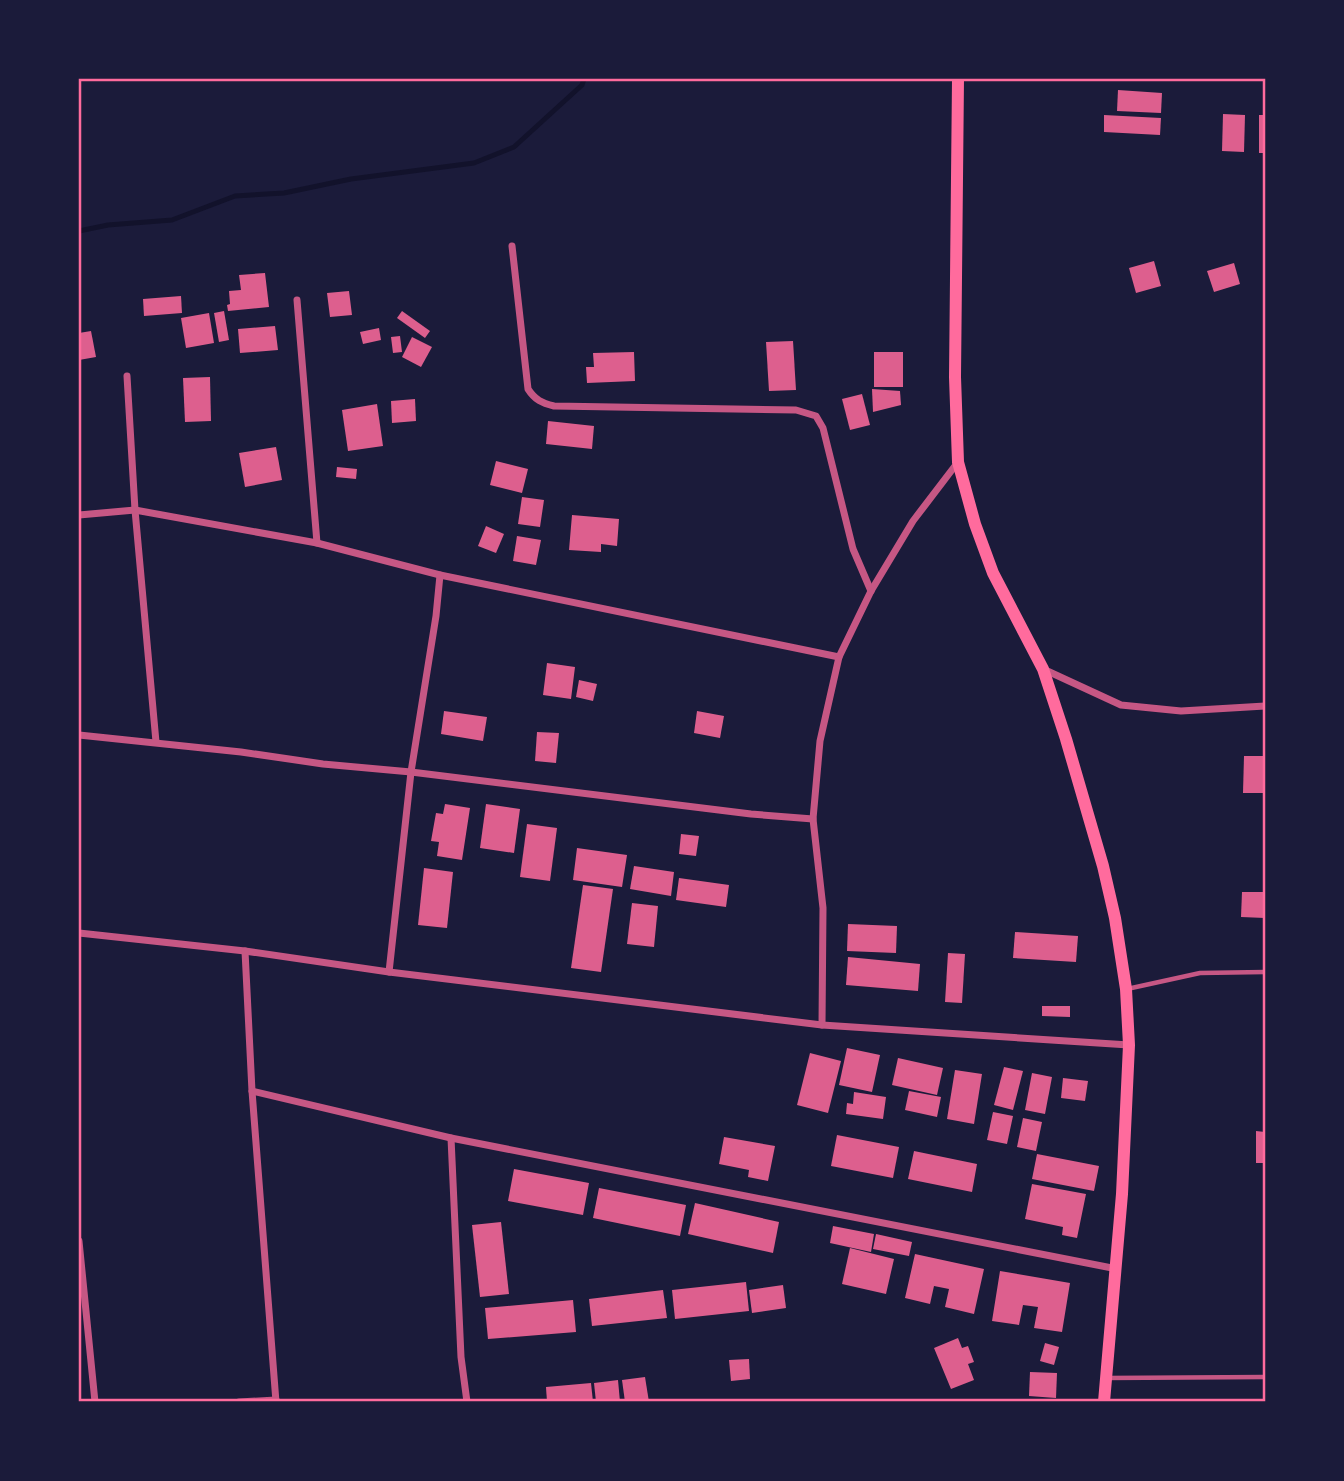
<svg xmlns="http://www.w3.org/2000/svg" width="1344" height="1481" font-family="'Crimson Pro',serif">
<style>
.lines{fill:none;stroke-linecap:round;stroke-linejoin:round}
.stream{stroke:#12122b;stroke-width:5}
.building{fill:#dd5f8e}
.service{stroke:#c65784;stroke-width:4.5}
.minor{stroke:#c65784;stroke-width:7}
.secondary{stroke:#ff6b9d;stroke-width:12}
.neatline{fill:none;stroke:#ff6b9d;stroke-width:2.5}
</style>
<rect width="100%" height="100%" fill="#1b1b3a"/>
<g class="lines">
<polyline class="stream" points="79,231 108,225 172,220 235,196 284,193 351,179 474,163 514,147 582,85 584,79"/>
</g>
<g class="building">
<polygon points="1118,90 1162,93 1161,113 1117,111"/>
<polygon points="1223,114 1245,115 1244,152 1222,151"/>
<polygon points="1104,115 1161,118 1160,135 1104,132"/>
<rect x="1259" y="115" width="6" height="38"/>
<polygon points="1154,261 1161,286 1136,293 1129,268"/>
<polygon points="1234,263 1240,284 1214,292 1207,271"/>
<polygon points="265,273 269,307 228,311 227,305 230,304 229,291 241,290 239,275"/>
<polygon points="349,291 352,315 330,317 327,293"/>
<polygon points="181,296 182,313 144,316 143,299"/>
<polygon points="224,311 229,340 219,342 214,313"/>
<polygon points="402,311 430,331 425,338 397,318"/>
<polygon points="209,313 214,343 186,348 181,318"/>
<polygon points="275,326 278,350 240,353 238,329"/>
<polygon points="379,328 381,340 363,344 360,332"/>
<polygon points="91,331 96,357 79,360 79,333"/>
<polygon points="400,336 402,352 393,353 391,337"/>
<polygon points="412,337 432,347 421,367 402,357"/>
<polygon points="793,341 796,390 769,391 766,342"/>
<polygon points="634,352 635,381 587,383 586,367 594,367 593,353"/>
<rect x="874" y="352" width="29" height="35"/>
<polygon points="210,377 211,421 185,422 183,378"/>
<polygon points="872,389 900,391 901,405 873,412"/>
<polygon points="862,394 870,425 850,430 842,399"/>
<polygon points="415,399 416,421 392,423 391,401"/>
<polygon points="377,404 383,446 348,451 342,410"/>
<polygon points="548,421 594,426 592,449 546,444"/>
<polygon points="276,447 282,480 245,487 239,453"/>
<polygon points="496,461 528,469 522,493 490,485"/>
<polygon points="337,467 357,469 356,479 336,477"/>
<polygon points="522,497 544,500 540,527 518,524"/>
<polygon points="572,515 619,519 617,546 601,544 601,552 569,550"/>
<polygon points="486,526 504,534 496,553 478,546"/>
<polygon points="517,536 541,540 536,565 513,561"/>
<polygon points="547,663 575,667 571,699 543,695"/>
<polygon points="579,680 597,684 593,701 576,697"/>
<polygon points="444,711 487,717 483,741 441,734"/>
<polygon points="697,711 724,716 720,738 694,733"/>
<polygon points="537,732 559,733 556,763 535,761"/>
<polygon points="1244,756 1265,756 1265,793 1243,793"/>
<polygon points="445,804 470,808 462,860 437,856 439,842 431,841 436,813 443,814"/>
<polygon points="486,804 520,809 514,853 480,848"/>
<polygon points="527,824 557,828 550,881 520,877"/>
<polygon points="681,834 699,836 696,856 679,854"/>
<polygon points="577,848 627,855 622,887 573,880"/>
<polygon points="634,866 674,872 671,896 630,889"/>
<polygon points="424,868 453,872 447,928 418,925"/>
<polygon points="679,878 729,885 726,907 676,900"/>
<polygon points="583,885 613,889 601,972 571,968"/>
<polygon points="1242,892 1265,892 1265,918 1241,917"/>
<polygon points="632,903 658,906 654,947 627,944"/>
<polygon points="848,924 897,926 896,953 847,951"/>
<polygon points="1015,932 1078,936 1076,962 1013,958"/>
<polygon points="948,953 965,954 962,1003 945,1002"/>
<polygon points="848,957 920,964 918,991 846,985"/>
<polygon points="1042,1006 1070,1006 1070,1017 1042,1016"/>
<polygon points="847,1048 880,1055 872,1092 839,1085"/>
<polygon points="810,1053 841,1061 828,1113 797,1105"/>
<polygon points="898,1058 943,1068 937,1095 892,1085"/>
<polygon points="1004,1067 1023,1071 1013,1110 994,1105"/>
<polygon points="955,1070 982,1074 974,1124 947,1119"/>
<polygon points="1032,1073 1052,1077 1045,1114 1025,1110"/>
<polygon points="1063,1078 1088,1081 1085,1101 1061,1098"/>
<polygon points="909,1091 941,1097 937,1117 905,1110"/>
<polygon points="854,1092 886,1097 883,1119 846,1114 847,1103 853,1104"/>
<polygon points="993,1112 1013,1116 1007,1144 987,1140"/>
<polygon points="1023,1118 1042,1122 1036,1151 1017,1147"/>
<polygon points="1256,1131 1265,1132 1265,1163 1256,1163"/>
<polygon points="837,1135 899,1147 893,1178 831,1166"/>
<polygon points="724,1137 775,1146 768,1181 748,1177 749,1170 719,1164"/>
<polygon points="914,1151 977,1164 972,1192 908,1179"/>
<polygon points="1037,1154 1099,1166 1094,1191 1032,1179"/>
<polygon points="514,1169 589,1183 583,1215 508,1201"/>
<polygon points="1032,1184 1086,1194 1077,1238 1062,1235 1063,1227 1025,1219"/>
<polygon points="599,1188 686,1205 680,1236 593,1218"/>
<polygon points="695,1203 779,1222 773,1253 688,1234"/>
<polygon points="501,1222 509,1294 480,1297 472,1225"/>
<polygon points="833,1226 874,1234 871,1252 830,1243"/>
<polygon points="876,1234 912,1242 909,1256 873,1249"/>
<polygon points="850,1248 894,1259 886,1294 842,1284"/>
<polygon points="915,1254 984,1269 974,1314 945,1307 949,1289 934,1286 930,1304 905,1298"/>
<polygon points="1000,1271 1070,1283 1062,1332 1034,1328 1038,1307 1023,1305 1019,1325 992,1321"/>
<polygon points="746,1282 749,1311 675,1319 672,1290"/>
<polygon points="783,1285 786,1308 752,1313 749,1290"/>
<polygon points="663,1290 667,1318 592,1326 589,1299"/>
<polygon points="573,1300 576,1332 488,1339 485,1308"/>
<polygon points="958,1338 962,1348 968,1346 974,1362 968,1364 974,1380 951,1389 934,1348"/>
<polygon points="1045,1343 1059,1347 1054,1365 1040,1361"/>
<polygon points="749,1359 750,1379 731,1381 729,1360"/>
<polygon points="1030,1372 1057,1373 1056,1398 1029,1396"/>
<polygon points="645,1377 649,1402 625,1402 622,1380"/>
<polygon points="618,1380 620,1402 596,1402 594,1383"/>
<polygon points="591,1383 593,1402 547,1402 546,1387"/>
</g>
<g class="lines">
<g class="service">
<polyline points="1127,989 1200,973 1265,972"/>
<polyline points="1106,1378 1265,1377"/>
</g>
<g class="minor">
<path d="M512,246L528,389C535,400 542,403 554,406L796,410L816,416L823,428L853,549L871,591"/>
<polyline points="297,300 317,543"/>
<polyline points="127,376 135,510 156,742"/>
<polyline points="79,515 135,510 317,543 440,575 839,657"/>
<polyline points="1043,669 1121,705 1181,711 1265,706"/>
<polyline points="79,735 241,752 323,764 411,772 751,814 813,819"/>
<polyline points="79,933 245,951 389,972 822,1025 1129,1045"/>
<polyline points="245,951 252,1091 276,1402"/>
<polyline points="389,972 411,772 436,616 440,575"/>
<polyline points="822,1025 823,908 813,819 820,741 839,657 871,591 913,521 958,462"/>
<polyline points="252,1091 451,1138 1117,1269"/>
<polyline points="451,1138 461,1357 467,1402"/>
<polyline points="79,1241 95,1402"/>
<polyline points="239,1402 276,1400"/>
</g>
<polyline class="secondary" points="958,79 955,377 958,462 975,524 993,573 1043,669 1066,739 1103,866 1115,918 1126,989 1129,1045 1122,1194 1104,1402"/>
</g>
<rect width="1344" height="1481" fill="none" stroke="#1b1b3a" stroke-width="161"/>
<rect x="80" y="80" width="1184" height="1320" class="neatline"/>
</svg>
